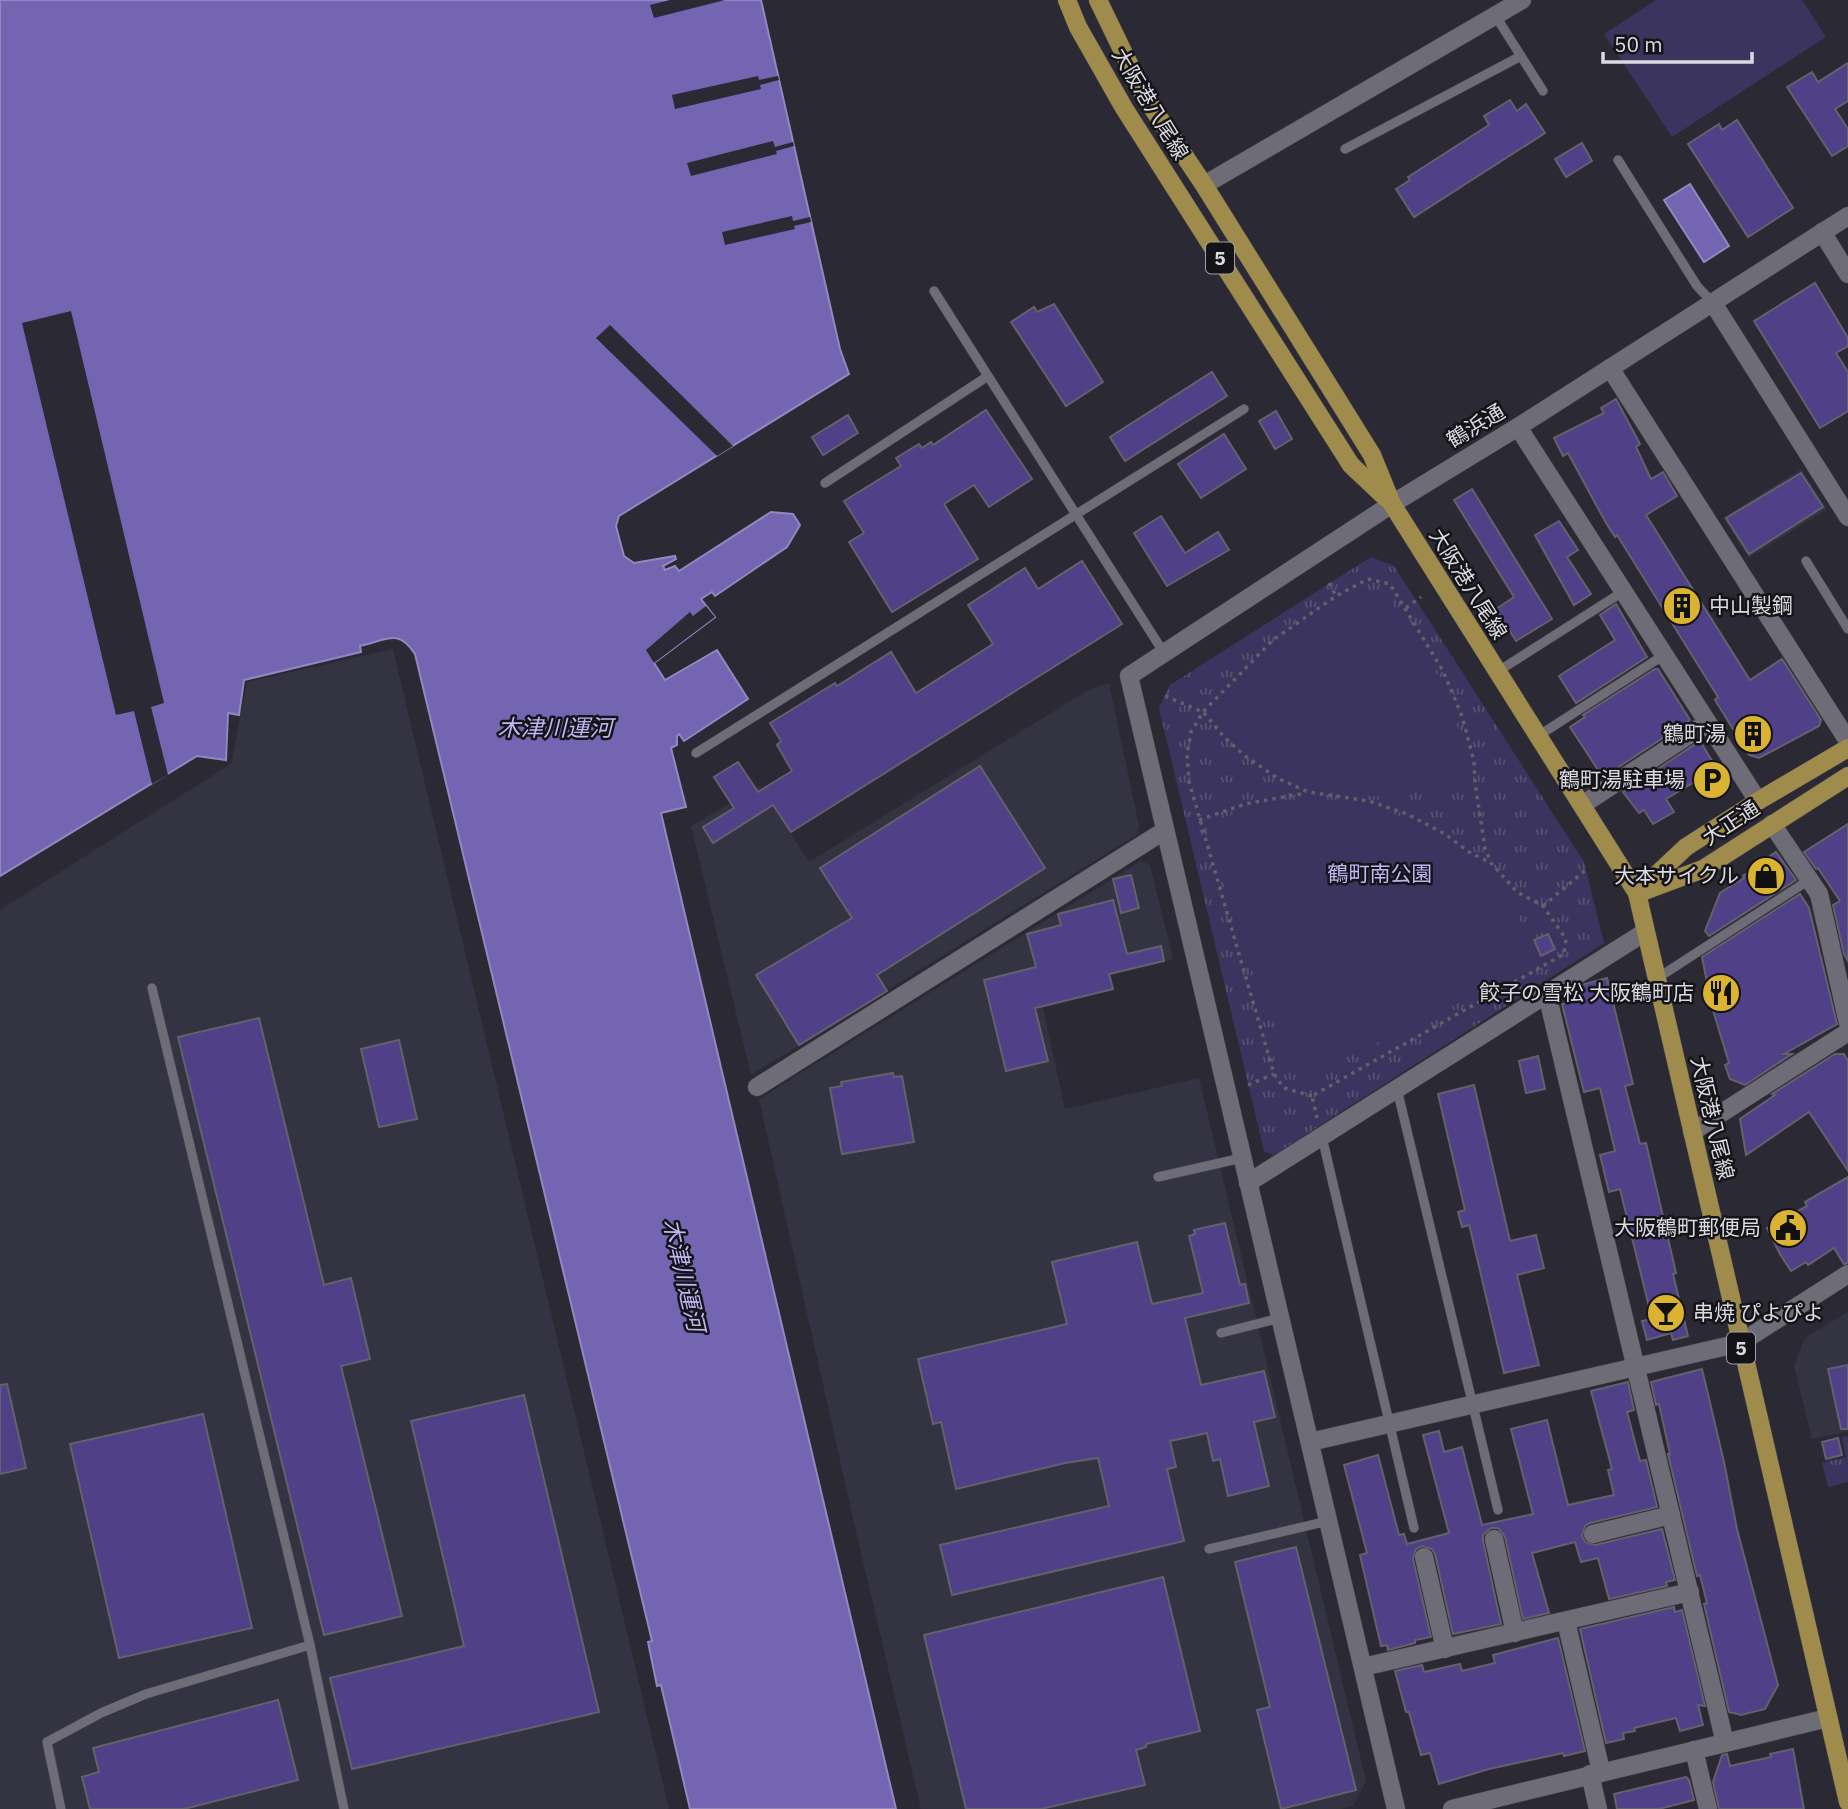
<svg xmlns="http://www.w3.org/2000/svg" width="1848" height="1809" font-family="'IBM Plex Sans','Noto Sans JP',sans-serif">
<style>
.built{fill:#343342}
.grass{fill:url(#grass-tufts)}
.pitch{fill:#3b345e}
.water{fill:#7365b1;stroke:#9288bf;stroke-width:2}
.pier{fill:#2b2a34}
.building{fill:#4f4088;stroke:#62616c;stroke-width:2}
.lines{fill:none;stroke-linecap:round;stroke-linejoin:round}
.service-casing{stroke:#48474e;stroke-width:10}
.minor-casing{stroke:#48474e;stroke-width:19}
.tertiary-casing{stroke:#48474e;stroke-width:19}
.primary-casing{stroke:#48474e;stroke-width:19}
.path{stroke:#616069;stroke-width:3.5;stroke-dasharray:3.5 5;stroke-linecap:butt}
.service{stroke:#6d6c77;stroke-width:9}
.minor{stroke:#6d6c77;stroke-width:18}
.tertiary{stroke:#6d6c77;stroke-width:18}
.primary{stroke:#9f8b4b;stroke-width:18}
.labels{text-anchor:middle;stroke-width:5;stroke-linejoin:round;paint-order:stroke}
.shield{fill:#141418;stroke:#9f9fa5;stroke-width:2}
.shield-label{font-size:19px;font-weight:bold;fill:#dbdae1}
.street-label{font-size:21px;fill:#dbdae1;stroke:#141418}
.poi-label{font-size:21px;fill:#dbdae1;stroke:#141418;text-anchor:end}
.park-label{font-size:21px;fill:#bfb7f5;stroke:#141418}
.water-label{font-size:23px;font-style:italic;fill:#beb6f4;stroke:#141418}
</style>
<defs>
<pattern id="grass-tufts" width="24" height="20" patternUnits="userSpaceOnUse" patternTransform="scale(1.75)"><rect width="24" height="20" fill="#3b345e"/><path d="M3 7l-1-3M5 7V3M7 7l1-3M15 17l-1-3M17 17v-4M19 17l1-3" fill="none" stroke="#575175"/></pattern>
</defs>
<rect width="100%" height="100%" fill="#2b2a34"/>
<g class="built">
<polygon points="1801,469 1827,509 1749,558 1723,518"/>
<polygon points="393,649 669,1809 0,1809 0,910 231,764 247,682"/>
<polygon points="1109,683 1139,826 1136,835 751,1075 691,826 760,786 809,862 1090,689"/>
<polygon points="1141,861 1150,865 1173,959 1111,975 1114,990 1043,1008 1065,1109 1199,1078 1366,1781 1353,1806 1341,1809 921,1809 853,1518 759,1099"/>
<polygon points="1848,1312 1848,1431 1812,1439 1794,1366 1805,1338"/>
</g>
<g class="grass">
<polygon points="1371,557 1394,566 1584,862 1604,943 1274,1155 1264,1151 1159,708 1170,685"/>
<polygon points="1848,1436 1848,1482 1828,1487 1822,1463 1846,1457 1842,1437"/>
</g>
<g class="pitch">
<polygon points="1656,0 1802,0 1826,37 1672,137 1604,34"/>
<path d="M1364,591L1387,596L1443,684L1471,766C1455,775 1440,784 1423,790C1375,806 1304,790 1262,763C1246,752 1233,736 1219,723L1217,709L1273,651Z"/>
<path d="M1291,802C1309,802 1327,801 1345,802C1395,805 1457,844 1490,880C1511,902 1526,930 1540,957L1422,1023L1310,1072L1290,1063L1245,953L1206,823L1259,806Z"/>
</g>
<g class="water">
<path d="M0,0H761L840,349L849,374L619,516L616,526L624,556L634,563L675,556L676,559L663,566L665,570L675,566L679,571L771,512L793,514L800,525L787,547L715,596L712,592L701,599L715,617L654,663L665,680L717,650L748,699L684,741L679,734L677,736V745L671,748L686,807L661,813L896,1809H690L661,1685L657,1686L648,1642L652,1641L415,654C398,628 387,640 360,646L361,652L244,680L239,715L228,713L226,760L197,756L0,876Z"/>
<polygon points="1690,184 1729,246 1704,262 1664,200"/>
</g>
<g class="pier">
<polygon points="670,0 725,0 654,18 650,5"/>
<polygon points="758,76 759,80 778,76 779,80 760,85 761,89 675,109 672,95"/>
<polygon points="773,141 775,147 793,142 794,146 776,151 777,154 691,176 687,163"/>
<polygon points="792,216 793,221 810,217 811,222 794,226 795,229 725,245 722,232"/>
<polygon points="71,311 164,703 151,707 168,775 152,784 134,711 116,715 22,323"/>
<polygon points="610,325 733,446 717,456 596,338"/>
<polygon points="706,606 715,617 654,663 646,650 690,612 693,616"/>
</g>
<g class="building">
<polygon points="1848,63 1848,101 1835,109 1848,129 1848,146 1832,156 1787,87 1812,72 1818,82"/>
<polygon points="1510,100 1517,111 1526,104 1545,133 1414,217 1396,189 1410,180 1408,177 1489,125 1484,116"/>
<polygon points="1737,120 1793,208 1748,237 1688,144 1719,124 1722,130"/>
<polygon points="1582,143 1592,161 1566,177 1555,159"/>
<polygon points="1815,283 1848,338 1848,346 1836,353 1848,372 1848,411 1820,428 1754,321"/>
<polygon points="1054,304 1103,382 1066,406 1011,322 1034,307 1037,312"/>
<polygon points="1212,372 1227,396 1125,461 1110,437"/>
<polygon points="1616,399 1640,444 1636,447 1651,479 1663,472 1677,496 1646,515 1750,680 1782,659 1821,720 1819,726 1759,758 1749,755 1715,700 1718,697 1617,535 1615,537 1606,523 1568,453 1563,456 1554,438 1604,413 1601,408"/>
<polygon points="986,410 1032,479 989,507 974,485 944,504 978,559 892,612 849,542 864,533 844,501 901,466 896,458 919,444 922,448 931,442 933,445"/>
<polygon points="1276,411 1292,439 1275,449 1259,421"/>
<polygon points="848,415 858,433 823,455 812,437"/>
<polygon points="1224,434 1246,469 1201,498 1178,464"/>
<polygon points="1801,473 1823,507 1749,554 1726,518"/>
<polygon points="1472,489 1552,619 1516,641 1496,609 1514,597 1454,500"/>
<polygon points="1161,516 1185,553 1218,532 1229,550 1167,586 1134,533"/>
<polygon points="1559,521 1578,550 1567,557 1591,594 1574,605 1535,535"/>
<polygon points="1082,561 1122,624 791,832 773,805 713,843 703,827 734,808 714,777 738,762 758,792 792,771 777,745 781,741 770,723 835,683 837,686 891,652 916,693 993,644 968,605 1025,568 1038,589"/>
<polygon points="1616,604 1647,657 1576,703 1559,676 1615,640 1600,615"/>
<polygon points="1655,669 1658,669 1690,720 1611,772 1610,771 1602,776 1570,727 1585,717 1583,715"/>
<polygon points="1700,741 1714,764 1693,779 1694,782 1666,799 1674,812 1653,824 1644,810 1639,813 1623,792"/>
<polygon points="980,766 1045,868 877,975 887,991 799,1045 756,975 852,918 820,868"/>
<polygon points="1848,824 1848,961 1844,954 1833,905 1840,901 1818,868 1816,869 1804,852"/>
<polygon points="1776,852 1796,880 1709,936 1705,931 1720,893 1744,878 1743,876 1755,869 1754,867"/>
<polygon points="1131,875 1139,908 1121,913 1113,879"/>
<polygon points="1800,894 1809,908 1837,1024 1784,1054 1792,1054 1745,1085 1730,1079 1725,1065 1729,1063 1712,1007 1702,957"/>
<polygon points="1113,900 1127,954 1161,946 1164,961 1109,974 1113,989 1035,1008 1048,1061 1006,1071 984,980 1036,967 1027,934 1061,925 1058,914"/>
<polygon points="1548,934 1555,949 1541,956 1534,940"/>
<polygon points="1607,978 1633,1084 1625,1086 1640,1144 1646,1143 1676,1273 1673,1274 1688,1336 1673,1340 1671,1333 1647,1340 1642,1321 1652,1319 1620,1189 1609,1192 1600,1155 1615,1151 1600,1088 1584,1092 1562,1004 1582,999 1579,987 1585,984"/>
<polygon points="259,1018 324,1285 351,1278 370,1359 341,1366 402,1616 324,1635 178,1037"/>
<polygon points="399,1040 417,1119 379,1127 361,1049"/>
<polygon points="1835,1054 1844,1054 1848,1061 1848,1171 1809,1112 1746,1155 1740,1119 1775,1095 1772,1094"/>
<polygon points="1538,1056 1545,1089 1526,1093 1519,1061"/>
<polygon points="893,1073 894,1077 902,1076 914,1142 842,1154 830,1088 842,1086 841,1082"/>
<polygon points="1474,1085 1510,1241 1536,1235 1544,1268 1517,1275 1539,1365 1504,1373 1470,1228 1469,1225 1462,1227 1458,1212 1465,1210 1438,1094"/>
<polygon points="1848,1177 1848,1263 1844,1264 1834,1248 1808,1265 1806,1262 1791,1271 1780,1254 1767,1228 1807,1206 1805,1202"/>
<polygon points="1225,1223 1240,1285 1245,1284 1249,1303 1185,1318 1201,1385 1264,1371 1275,1417 1254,1422 1269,1486 1228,1496 1220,1459 1213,1461 1207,1433 1170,1441 1176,1467 1167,1469 1184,1541 952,1595 940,1545 1109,1506 1098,1458 1065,1463 956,1489 941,1422 933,1424 918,1359 1067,1324 1052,1262 1137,1242 1152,1304 1203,1293 1189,1236 1195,1234 1194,1230"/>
<polygon points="1848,1365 1848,1429 1841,1429 1828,1369"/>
<polygon points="1702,1369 1724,1462 1737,1529 1778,1685 1765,1709 1741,1715 1729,1712 1704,1604 1707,1603 1700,1575 1697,1576 1668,1454 1670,1454 1659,1404 1656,1405 1651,1382"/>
<polygon points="1628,1382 1634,1410 1627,1412 1640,1461 1646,1460 1657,1507 1590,1523 1585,1526 1582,1536 1585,1542 1595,1545 1662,1529 1675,1580 1666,1582 1667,1586 1609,1599 1598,1558 1581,1562 1575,1542 1532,1553 1549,1613 1523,1619 1505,1537 1498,1528 1491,1528 1483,1535 1483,1541 1501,1624 1453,1634 1435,1554 1432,1549 1422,1546 1416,1549 1413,1559 1431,1637 1415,1640 1415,1643 1388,1650 1387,1645 1381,1646 1360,1555 1367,1553 1344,1465 1378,1455 1399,1535 1404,1534 1407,1544 1449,1533 1423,1435 1439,1431 1444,1452 1462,1447 1482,1525 1533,1514 1511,1429 1547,1420 1568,1505 1614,1495 1608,1470 1612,1469 1591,1391"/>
<polygon points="7,1384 26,1468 0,1474 0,1385"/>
<polygon points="524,1395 599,1712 352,1769 330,1678 464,1646 411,1421"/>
<polygon points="203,1414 252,1628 119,1658 70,1444"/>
<polygon points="1838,1438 1842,1455 1826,1459 1822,1442"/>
<polygon points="1296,1547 1356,1790 1281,1809 1257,1710 1270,1707 1235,1562"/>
<polygon points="1163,1577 1200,1731 1146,1744 1146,1747 1136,1750 1145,1785 1041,1809 966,1809 924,1635"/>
<polygon points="1674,1607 1675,1612 1682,1610 1705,1706 1698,1705 1703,1725 1680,1731 1676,1718 1634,1728 1635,1731 1623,1733 1624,1739 1606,1743 1580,1629"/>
<polygon points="1558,1638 1585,1751 1564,1756 1563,1753 1489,1769 1439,1784 1430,1753 1421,1755 1409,1712 1406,1712 1395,1671 1422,1665 1424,1672 1460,1664 1462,1671 1495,1663 1493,1655"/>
<polygon points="278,1700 298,1780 184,1809 90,1809 82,1777 99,1772 93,1748"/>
<polygon points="1793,1749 1804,1809 1719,1809 1713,1782 1722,1755 1727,1754 1730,1766 1771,1757 1770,1754"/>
<polygon points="1686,1777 1689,1780 1694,1800 1659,1809 1617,1809 1614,1794"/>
</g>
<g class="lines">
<defs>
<g id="service">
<polyline points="1495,15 1543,91"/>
<polyline points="1345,149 1521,56"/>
<polyline points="1618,160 1697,286 1713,303"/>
<polyline points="934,291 1164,653"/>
<polyline points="825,483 988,376"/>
<polyline points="1806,561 1848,629"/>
<polyline points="1497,672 1624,591"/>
<polyline points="1538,736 1664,655"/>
<polyline points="696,753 1244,409"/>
<polyline points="1656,979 1809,880"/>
<polyline points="152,988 310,1645 344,1809"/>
<polyline points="1397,1089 1498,1510"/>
<polyline points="1322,1137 1414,1528"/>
<polyline points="1158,1177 1242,1158"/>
<polyline points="1221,1333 1280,1318"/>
<polyline points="1209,1549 1328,1521"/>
<polyline points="61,1809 47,1742 101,1713 146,1694 310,1645"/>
</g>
<g id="minor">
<polyline points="1204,185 1522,0"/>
<polyline points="1518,427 1758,801"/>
<polyline points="1582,805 1707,723"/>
<polyline points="1772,824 1819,894 1848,1023"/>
<polyline points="1547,994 1725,1743"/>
<polyline points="757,1087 1164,831"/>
<polyline points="1692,1132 1848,1032"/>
<polyline points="1593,1534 1671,1515"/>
<polyline points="1494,1539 1515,1633"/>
<polyline points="1424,1557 1445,1649"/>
<polyline points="1566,1621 1601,1771"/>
</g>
<g id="tertiary">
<polyline points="1822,232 1848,274"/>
<polyline points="1713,303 1848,517"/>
<polyline points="1610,368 1848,741"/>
<polyline points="1248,1183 1645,932"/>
<polyline points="1310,1442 1740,1343 1848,1274"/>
<polyline points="1363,1667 1690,1592"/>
<polyline points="1694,1750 1708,1809"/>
<polyline points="1590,1774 1598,1809"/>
<polyline points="1396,1809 1129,676 1392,504 1518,427 1848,216"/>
<polyline points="1452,1809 1828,1718"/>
</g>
<g id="primary">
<polyline points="1067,0 1078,27 1124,108 1351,465 1387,499"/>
<polyline points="1098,0 1145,97 1204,185 1372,455 1392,504 1637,893 1848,1802"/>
<polyline points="1644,891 1703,869 1848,776"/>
<polyline points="1637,893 1686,847 1758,801 1848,748"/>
</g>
</defs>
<use href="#service" class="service-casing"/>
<use href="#minor" class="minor-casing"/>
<use href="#tertiary" class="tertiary-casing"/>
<use href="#primary" class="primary-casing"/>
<g class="path">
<polyline points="1329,583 1336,596"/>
<polyline points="1406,608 1421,597"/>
<polyline points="1165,696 1203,712 1225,738 1245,756 1279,779 1308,792 1369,801 1407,814 1445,834 1469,852 1489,862"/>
<polyline points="1199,820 1245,804 1306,793"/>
<polyline points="1543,906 1588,868"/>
<polyline points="1248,1085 1274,1074"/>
<polyline points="1312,1096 1284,1088 1274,1074 1189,782 1187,754 1191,732 1203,712 1273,640 1336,596 1368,579 1390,584 1443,671 1462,716 1474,761 1475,783 1485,848 1491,863 1517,892 1543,906 1566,939 1564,954 1312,1096 1317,1118"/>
</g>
<use href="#service" class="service"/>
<use href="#minor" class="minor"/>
<use href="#tertiary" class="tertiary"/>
<use href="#primary" class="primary"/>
</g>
<defs>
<symbol id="building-disc" viewBox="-11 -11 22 22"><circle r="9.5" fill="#dab333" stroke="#141418"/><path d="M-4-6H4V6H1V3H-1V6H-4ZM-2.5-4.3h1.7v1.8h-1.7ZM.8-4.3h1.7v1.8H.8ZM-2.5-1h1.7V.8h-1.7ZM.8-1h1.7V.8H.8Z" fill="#111"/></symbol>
<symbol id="parking-disc" viewBox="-11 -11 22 22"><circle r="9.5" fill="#dab333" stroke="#141418"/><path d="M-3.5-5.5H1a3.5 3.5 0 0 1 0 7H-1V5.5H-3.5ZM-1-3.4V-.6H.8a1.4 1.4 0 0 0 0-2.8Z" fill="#111"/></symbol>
<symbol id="shop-disc" viewBox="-11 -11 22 22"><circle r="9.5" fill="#dab333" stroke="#141418"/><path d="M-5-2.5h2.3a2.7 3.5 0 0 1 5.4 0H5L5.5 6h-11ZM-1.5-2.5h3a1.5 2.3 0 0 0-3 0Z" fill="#111"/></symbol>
<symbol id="restaurant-disc" viewBox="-11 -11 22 22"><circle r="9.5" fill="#dab333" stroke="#141418"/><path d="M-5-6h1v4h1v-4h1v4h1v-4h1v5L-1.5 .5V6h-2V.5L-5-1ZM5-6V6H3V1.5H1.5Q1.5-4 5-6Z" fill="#111"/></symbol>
<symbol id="civic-disc" viewBox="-11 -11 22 22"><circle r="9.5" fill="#dab333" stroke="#141418"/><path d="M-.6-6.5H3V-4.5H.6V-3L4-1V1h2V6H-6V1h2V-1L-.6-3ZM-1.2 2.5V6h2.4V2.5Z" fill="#111"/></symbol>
<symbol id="bar-disc" viewBox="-11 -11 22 22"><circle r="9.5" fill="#dab333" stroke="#141418"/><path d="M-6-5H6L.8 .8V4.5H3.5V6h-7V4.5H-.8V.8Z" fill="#111"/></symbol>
</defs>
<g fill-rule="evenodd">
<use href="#building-disc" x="1660" y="584" width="44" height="44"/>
<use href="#building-disc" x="1731" y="712" width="44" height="44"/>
<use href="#parking-disc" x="1690" y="758" width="44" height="44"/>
<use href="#shop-disc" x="1744" y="854" width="44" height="44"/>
<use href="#restaurant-disc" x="1699" y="971" width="44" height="44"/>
<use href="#civic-disc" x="1766" y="1206" width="44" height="44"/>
<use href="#bar-disc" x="1644" y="1291" width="44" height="44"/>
</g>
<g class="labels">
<g class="shield">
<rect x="1206" y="242.5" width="28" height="31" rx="5"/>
<rect x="1727" y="1332.5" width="28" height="31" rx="5"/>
</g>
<g class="shield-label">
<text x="1220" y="265">5</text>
<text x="1741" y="1355">5</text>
</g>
<g class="street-label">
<text transform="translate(1150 104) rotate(59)" y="7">大阪港八尾線</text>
<text transform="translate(1476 426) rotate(-31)" y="7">鶴浜通</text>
<text transform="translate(1468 584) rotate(58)" y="7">大阪港八尾線</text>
<text transform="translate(1731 823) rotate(-33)" y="7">大正通</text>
<text transform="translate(1712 1118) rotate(77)" y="7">大阪港八尾線</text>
</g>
<g class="poi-label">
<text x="1709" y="613" text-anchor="start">中山製鋼</text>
<text x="1726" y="741">鶴町湯</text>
<text x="1685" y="787">鶴町湯駐車場</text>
<text x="1739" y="883">大本サイクル</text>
<text x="1694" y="1000">餃子の雪松 大阪鶴町店</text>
<text x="1761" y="1235">大阪鶴町郵便局</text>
<text x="1693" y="1320" text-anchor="start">串焼 ぴよぴよ</text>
</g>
<g class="park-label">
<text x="1380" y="881">鶴町南公園</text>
</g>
<g class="water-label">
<text x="555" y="736">木津川運河</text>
<text transform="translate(684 1275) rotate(77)" y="8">木津川運河</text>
</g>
</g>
<path d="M1603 52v10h149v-10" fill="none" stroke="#dbdae1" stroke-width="3.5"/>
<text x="1614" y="52" font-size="21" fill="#dbdae1" stroke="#141418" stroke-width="5" paint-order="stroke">50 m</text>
</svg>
